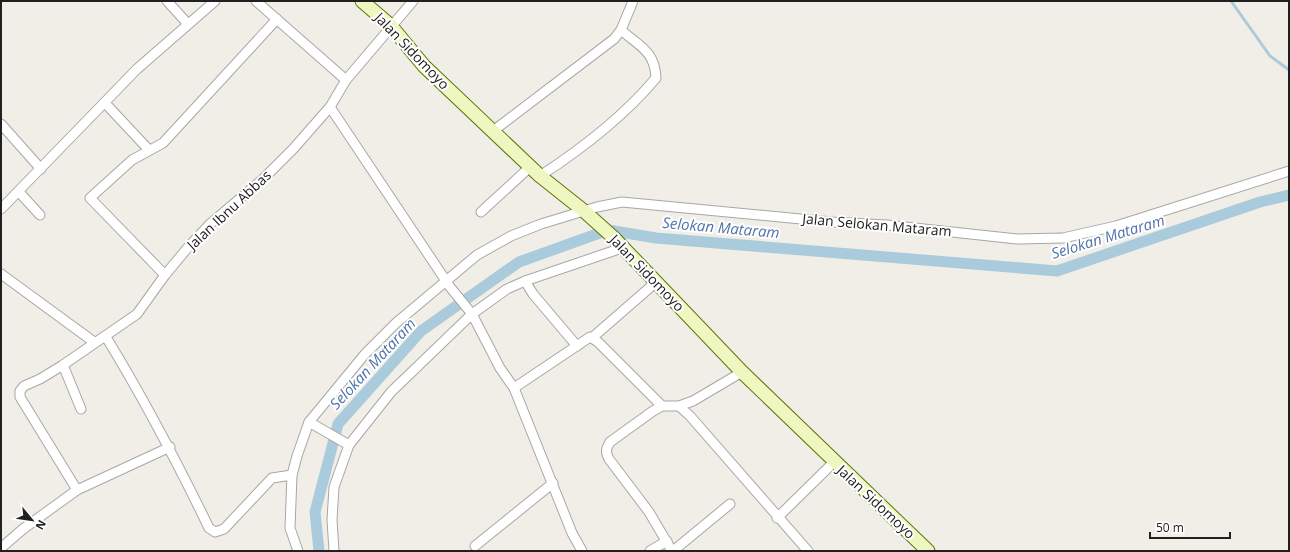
<svg xmlns="http://www.w3.org/2000/svg" width="1290" height="552" font-family="'Open Sans',sans-serif">
<style>
.lines{fill:none;stroke-linecap:round;stroke-linejoin:round}
.stream{stroke:#aacbdb;stroke-width:3}
.canal{stroke:#aacbdb;stroke-width:11}
.minor-casing{stroke:#a7a7a7;stroke-width:11}
.secondary-casing{stroke:#5d740a;stroke-width:15}
.minor{stroke:#fff;stroke-width:9}
.secondary{stroke:#eef7bf;stroke-width:13}
.labels{text-anchor:middle;stroke-width:4;stroke-linejoin:round;paint-order:stroke}
.street-label{font-size:14px;fill:#202020;stroke:#fff}
.water-label{font-size:15px;font-style:italic;fill:#5074ac;stroke:#fff}
</style>
<rect width="100%" height="100%" fill="#f0eee7"/>
<g class="lines">
<polyline class="stream" points="1231,1 1270,56 1289,70"/>
<polyline class="canal" points="319,551 315,512 338,424 421,331 519,262 608,230 656,238 1057,271 1260,202 1289,195"/>
<defs>
<g id="minor">
<polyline points="167,1 188,24"/>
<polyline points="256,1 346,80"/>
<polyline points="105,103 149,150"/>
<polyline points="330,107 450,287 472,314 500,368 514,388 572,533 582,551"/>
<polyline points="1,124 41,169"/>
<polyline points="493,131 614,39 621,30 633,1"/>
<path d="M540,176C580,150 625,115 656,78C655,51 639,46 621,30"/>
<polyline points="19,192 40,215"/>
<polyline points="1,209 137,69 215,1"/>
<polyline points="481,212 530,167"/>
<polyline points="1,274 94,342"/>
<polyline points="165,275 90,198 132,160 163,143 277,19"/>
<polyline points="525,281 533,294 577,346"/>
<path d="M106,337C144,399 177,462 209,528L215,532L224,529L272,478L292,475"/>
<polyline points="593,337 655,283"/>
<polyline points="63,365 81,409"/>
<polyline points="514,388 590,337 598,342 662,406"/>
<polyline points="679,406 690,416 808,551"/>
<polyline points="309,422 349,445"/>
<polyline points="77,490 170,447"/>
<polyline points="777,518 834,462"/>
<polyline points="475,546 553,483"/>
<polyline points="1,548 23,529 77,490 20,397 20,391 24,386 40,379 63,365 137,314 165,275 190,245 210,224 262,180 294,148 330,107 346,80 413,1"/>
<polyline points="298,551 290,528 292,475 297,456 309,422 365,354 396,323 477,255 511,236 541,224 597,207 622,202 832,222 887,225 1017,239 1063,238 1116,226 1289,171"/>
<polyline points="334,551 332,520 334,487 349,445 391,392 472,314 507,289 525,281 622,248"/>
<polyline points="650,551 667,541"/>
<path d="M672,551L649,512L609,459C605,452 606,449 610,442L653,411L662,406H679L693,401L742,372"/>
<polyline points="673,551 730,504"/>
</g>
<polyline id="secondary" points="362,1 391,26 424,66 540,176 584,211 613,237 742,372 928,551"/>
</defs>
<use href="#minor" class="minor-casing"/>
<use href="#secondary" class="secondary-casing"/>
<use href="#minor" class="minor"/>
<use href="#secondary" class="secondary"/>
</g>
<g class="labels">
<g class="street-label">
<text transform="translate(412 51) rotate(46)" y="5">Jalan Sidomoyo</text>
<text transform="translate(229 210) rotate(-43)" y="5">Jalan Ibnu Abbas</text>
<text transform="translate(877 225) rotate(5)" y="5">Jalan Selokan Mataram</text>
<text transform="translate(647 273) rotate(46)" y="5">Jalan Sidomoyo</text>
<text transform="translate(876 502) rotate(43)" y="5">Jalan Sidomoyo</text>
</g>
<g class="water-label">
<text transform="translate(721 228) rotate(5)" y="5">Selokan Mataram</text>
<text transform="translate(1108 237) rotate(-17)" y="5">Selokan Mataram</text>
<text transform="translate(373 364) rotate(-47)" y="5">Selokan Mataram</text>
</g>
</g>
<rect width="1290" height="552" fill="none" stroke="#202020" stroke-width="4"/>
<g transform="translate(32 520) rotate(119)" stroke="#ffffff" stroke-width="3" paint-order="stroke">
<path d="M0-3L7 15L0 10L-7 15Z" fill="#202020"/>
<text y="-6" font-size="11" font-weight="bold" text-anchor="middle" fill="#202020">N</text>
</g>
<path d="M1150 532v6h80v-6" fill="none" stroke="#202020" stroke-width="2"/>
<text x="1156" y="532" font-size="12" fill="#202020" stroke="#ffffff" stroke-width="3" paint-order="stroke">50 m</text>
</svg>
